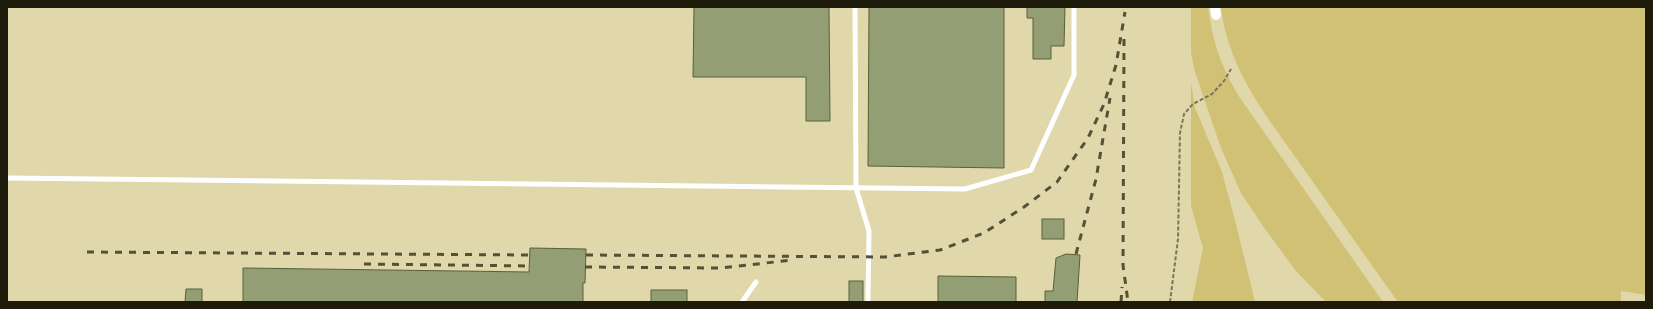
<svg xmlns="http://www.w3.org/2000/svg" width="1653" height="309" font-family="Raleway,sans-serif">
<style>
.green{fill:#d1c175}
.building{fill:#949e74;stroke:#586039}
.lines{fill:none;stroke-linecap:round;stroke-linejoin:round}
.path{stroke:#7c7658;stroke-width:2;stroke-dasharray:4 2;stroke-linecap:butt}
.lane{stroke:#fff;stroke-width:5}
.street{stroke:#fff;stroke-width:10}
.rail{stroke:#555037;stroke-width:3;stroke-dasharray:7 7;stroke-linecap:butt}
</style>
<rect width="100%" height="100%" fill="#e0d7aa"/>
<g class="green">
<path d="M1191,7H1208C1213,42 1220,64 1238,95L1383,302H1326L1296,271L1265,229L1241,193L1221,148L1195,72L1191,53Z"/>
<path d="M1221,7H1646V295L1621,291V302H1398C1368,260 1338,217 1308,175C1272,123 1228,72 1221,7Z"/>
<polygon points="1191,83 1195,108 1222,172 1236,224 1255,302 1192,302 1203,248 1191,206"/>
</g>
<g class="building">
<polygon points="694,7 829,7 830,121 806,121 806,77 693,77"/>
<polygon points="869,7 1004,7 1004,168 868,166"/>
<polygon points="1027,7 1065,7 1064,46 1051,46 1051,59 1033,59 1033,18 1027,18"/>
<rect x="1042" y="219" width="22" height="20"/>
<polygon points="530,248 586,249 585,283 583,283 583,302 243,302 243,268 529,272"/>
<polygon points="1066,254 1080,255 1077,302 1045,302 1045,291 1053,291 1056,258"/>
<polygon points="938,276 1016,277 1016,302 938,302"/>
<rect x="849" y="281" width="14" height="21"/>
<polygon points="186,289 202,289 202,302 185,302"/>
<rect x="651" y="290" width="36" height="12"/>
</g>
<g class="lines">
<polyline class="path" points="1170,302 1178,239 1180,133 1184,114 1193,104 1212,94 1224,81 1231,69"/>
<g class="lane">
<polyline points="855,7 856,188 869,231 868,302"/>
<polyline points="7,178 965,189 1031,170 1074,75 1074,7"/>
<polyline points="742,302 756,282"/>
</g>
<polyline class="street" points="1215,7 1216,15"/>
<g class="rail">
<polyline points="1124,39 1123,265 1128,302"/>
<polyline points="87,252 530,255"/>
<polyline points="1076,254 1096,179 1110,98"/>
<polyline points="586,255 885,257 940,250 984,233 1024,207 1057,182 1088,138 1104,104 1116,65 1125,12"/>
<polyline points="364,264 529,266"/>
<polyline points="585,267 720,268 793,260"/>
<polyline points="1121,302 1122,287"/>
</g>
</g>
<rect width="1653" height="309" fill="none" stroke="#1e1b0a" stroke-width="16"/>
</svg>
